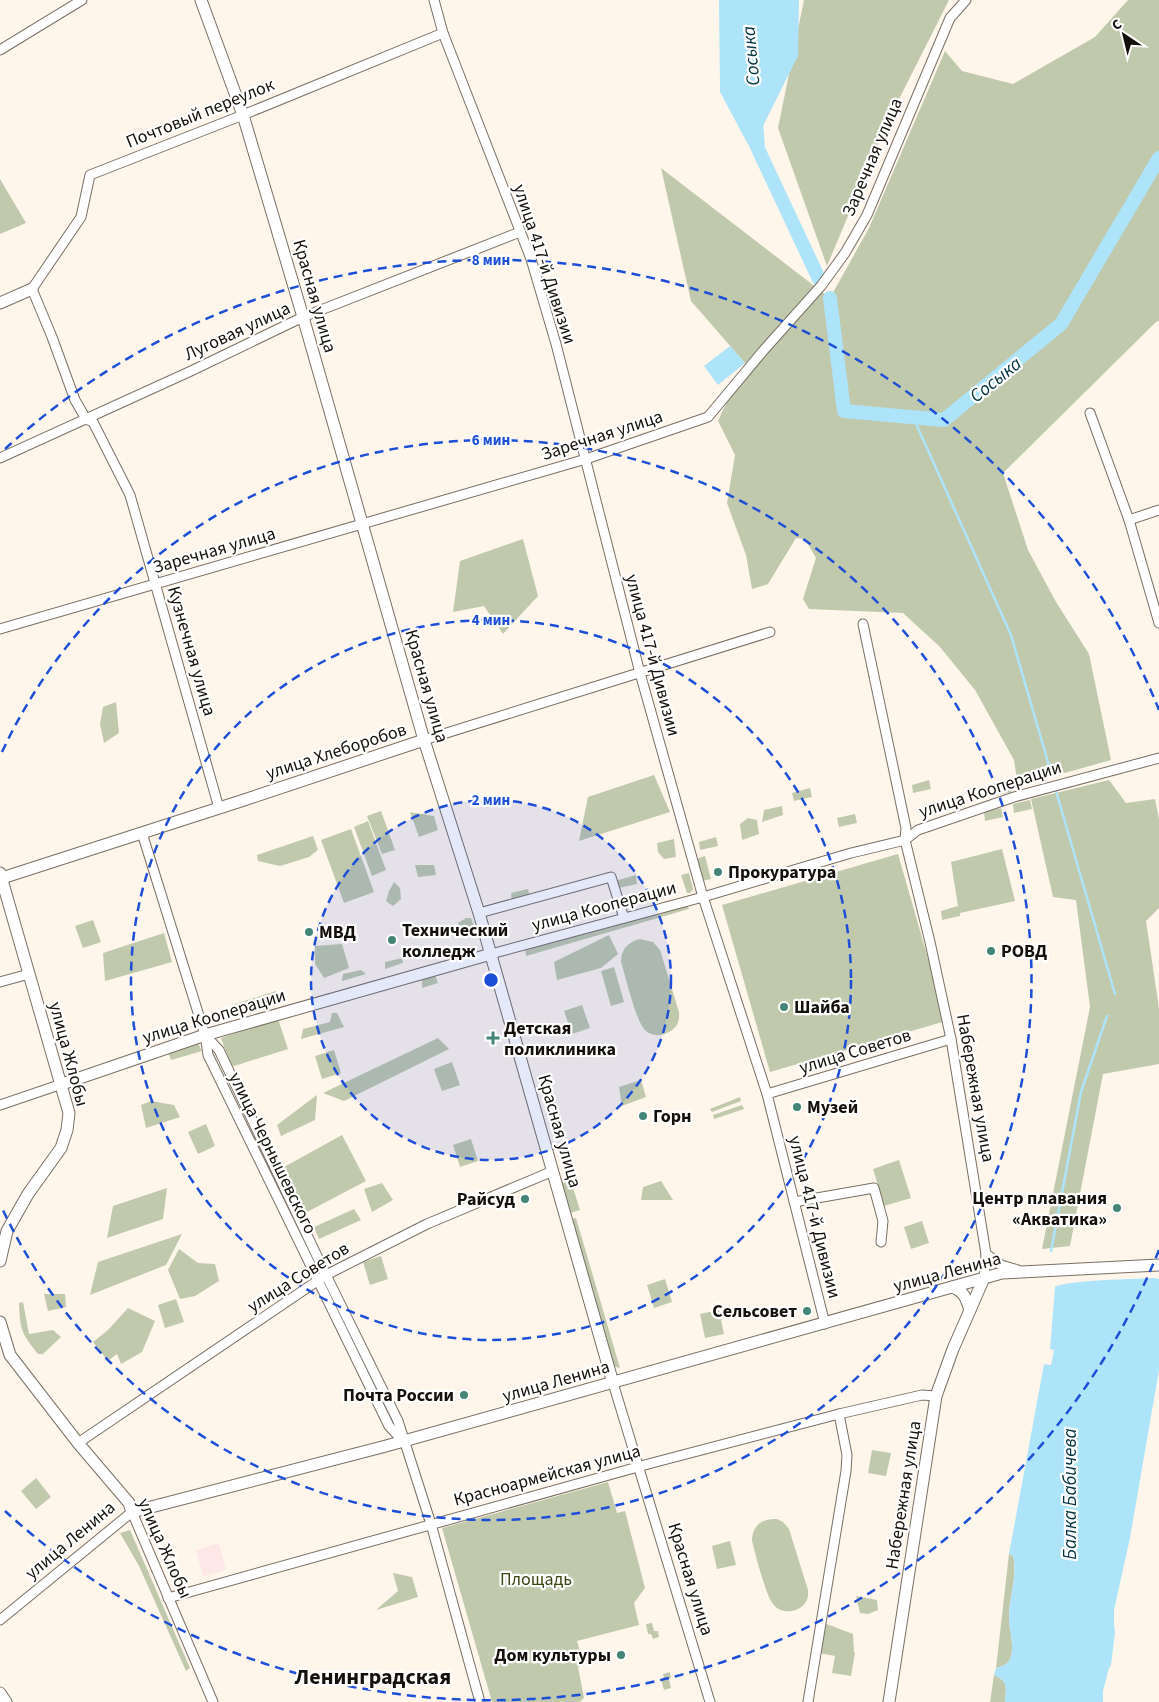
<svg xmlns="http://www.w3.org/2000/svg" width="1159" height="1702" font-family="'Source Sans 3',sans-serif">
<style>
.commercial{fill:#fde7e7}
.green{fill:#c0c9ac}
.water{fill:#aee4fa}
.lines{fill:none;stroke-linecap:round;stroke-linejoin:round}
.stream{stroke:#aee4fa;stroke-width:2.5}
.river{stroke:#aee4fa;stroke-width:14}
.street-casing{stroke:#796f64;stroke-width:11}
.secondary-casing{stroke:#796f64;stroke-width:13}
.street{stroke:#fff;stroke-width:9}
.secondary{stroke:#fff;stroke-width:11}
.ring{fill:none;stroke:#1d4ed8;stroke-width:2.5;stroke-dasharray:9 6}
.poi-dot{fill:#438577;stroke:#fff;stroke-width:2}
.labels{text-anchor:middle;stroke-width:4.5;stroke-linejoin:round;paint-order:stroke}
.street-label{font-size:18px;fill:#14100b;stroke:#fff}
.poi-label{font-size:18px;font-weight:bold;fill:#14100b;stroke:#fff;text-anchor:start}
.park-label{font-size:18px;fill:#3b4613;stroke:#fff}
.water-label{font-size:19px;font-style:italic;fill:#003140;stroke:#fff}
.district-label{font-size:22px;font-weight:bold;fill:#14100b;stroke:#fff}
.centre{fill:#1d4ed8;stroke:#fff;stroke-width:2.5}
.ring-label{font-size:15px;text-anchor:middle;font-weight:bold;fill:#1d4ed8;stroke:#fff;stroke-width:4.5;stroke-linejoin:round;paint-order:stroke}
</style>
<rect width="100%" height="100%" fill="#fff6eb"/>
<polygon class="commercial" points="219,1543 226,1570 203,1576 196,1550"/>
<g class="green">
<polygon points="804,0 949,0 887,123 827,266 778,128"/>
<polygon points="1128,0 1159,0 1159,321 1156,322 1003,473 1028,550 1056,602 1089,654 1111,760 1018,786 1014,760 975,690 940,647 903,613 809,609 803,599 816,558 805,539 796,538 768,584 752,589 746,555 727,503 735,455 718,421 745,363 691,301 661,168 830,298 869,228 945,51 962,71 1013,84 1095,37"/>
<polygon points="0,179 26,223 0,234"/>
<polygon points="523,539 538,596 503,634 484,606 453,612 460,561"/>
<polygon points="116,702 119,733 104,743 100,724 103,707"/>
<polygon points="654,775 670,812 579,841 588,797"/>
<polygon points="929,780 931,789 913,793 912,785"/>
<polygon points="1109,780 1126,803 1155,799 1159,819 1159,908 1146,921 1159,1008 1159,1064 1103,1074 1070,1246 1042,1249 1090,1007 1076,900 1053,897 1031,799"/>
<polygon points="1010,783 1011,792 993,796 992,787"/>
<polygon points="810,788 812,797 794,801 792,793"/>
<polygon points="1030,800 1032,809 1014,813 1013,804"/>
<polygon points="782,806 783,815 762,822 764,810"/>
<polygon points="1001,808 1003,817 985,821 984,812"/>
<polygon points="381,811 395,850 382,854 367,816"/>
<polygon points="410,812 434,816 438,830 419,837"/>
<polygon points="855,814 857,823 839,827 837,818"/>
<polygon points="748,818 757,820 759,834 742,840 740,824"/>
<polygon points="368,821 386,870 372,876 354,827"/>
<polygon points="351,829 374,892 344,903 321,840"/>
<polygon points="313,836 318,850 309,857 280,866 258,861 257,855"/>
<polygon points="716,837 718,846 700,850 699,842"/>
<polygon points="674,839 676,857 664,859 658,852 657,843"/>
<polygon points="1002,849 1015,901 960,913 960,916 942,920 941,911 958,906 951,862"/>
<polygon points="898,854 946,1021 770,1072 722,905"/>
<polygon points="705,856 711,879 702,881 696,859"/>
<polygon points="415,865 434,865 436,875 418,877"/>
<polygon points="689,873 693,889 690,893 687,893 681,875"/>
<polygon points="636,875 637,884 619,888 618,880"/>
<polygon points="394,882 400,888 401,899 393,906 386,901 389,891"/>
<polygon points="528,889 530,898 512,902 511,893"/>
<polygon points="687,904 689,909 526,956 525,948"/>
<polygon points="466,918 471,918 475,929 469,932 459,932 458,923"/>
<polygon points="93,920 101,942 83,948 75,926"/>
<polygon points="164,933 172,962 105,981 103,953"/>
<polygon points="609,935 618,954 601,968 557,980 554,962"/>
<path d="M640,939L653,942L660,950L679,1012C680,1021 677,1028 669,1032C661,1037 650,1036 644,1029C636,1020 625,975 621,962C621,949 628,942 640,939Z"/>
<polygon points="342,944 349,968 324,978 315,964 315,946"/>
<polygon points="402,958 403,963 385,969 385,962"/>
<polygon points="614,967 624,1002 611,1006 601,971"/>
<polygon points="361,970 366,974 342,981 343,974"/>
<polygon points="435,975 438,983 422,988 422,980"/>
<polygon points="276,991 278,998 238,1011 235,1004"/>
<polygon points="582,1005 590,1028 572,1034 564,1011"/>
<polygon points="332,1013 337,1013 344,1027 301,1039 303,1029 330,1022"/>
<polygon points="278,1019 288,1049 231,1067 221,1038"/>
<polygon points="438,1038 449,1049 344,1101 323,1093"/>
<polygon points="197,1041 202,1051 171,1060 168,1051"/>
<polygon points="334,1050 341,1073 322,1079 315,1056"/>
<polygon points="452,1062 460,1085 442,1091 434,1069"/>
<polygon points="641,1080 646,1097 622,1106 619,1087"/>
<polygon points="317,1095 315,1120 281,1136 277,1125"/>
<polygon points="740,1097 741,1101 712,1112 710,1109"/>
<polygon points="151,1101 174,1105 180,1117 146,1128 141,1105"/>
<polygon points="742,1105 744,1109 714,1119 713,1115"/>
<polygon points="206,1124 215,1146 198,1154 188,1132"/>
<polygon points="342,1135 366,1181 305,1213 284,1167"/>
<polygon points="471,1139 478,1161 460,1167 453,1145"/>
<polygon points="899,1160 911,1198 884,1206 873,1169"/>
<polygon points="570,1178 580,1210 567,1214 559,1182"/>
<polygon points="661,1181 673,1200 641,1200 643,1187"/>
<polygon points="382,1183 393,1200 372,1212 364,1189"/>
<polygon points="167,1188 163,1219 107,1238 113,1206"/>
<polygon points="287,1197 321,1270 316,1273 281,1201"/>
<polygon points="354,1209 361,1220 319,1239 314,1227"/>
<polygon points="576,1218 620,1368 612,1366 571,1219"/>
<polygon points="922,1221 929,1243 911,1249 904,1227"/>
<polygon points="182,1234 166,1265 90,1295 98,1262"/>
<polygon points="179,1249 198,1263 215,1264 219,1281 195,1296 180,1299 168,1270"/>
<polygon points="381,1256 388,1279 370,1285 363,1262"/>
<polygon points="665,1279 672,1302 654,1308 647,1285"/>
<polygon points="44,1294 65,1294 66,1307 48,1311"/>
<polygon points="176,1299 184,1322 165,1328 158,1305"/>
<path d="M23,1302L29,1334L53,1330L61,1337L43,1354H38C21,1333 20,1329 19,1303Z"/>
<polygon points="128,1308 155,1321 142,1352 121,1364 117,1354 108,1361 93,1342 108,1330"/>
<polygon points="719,1310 724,1334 705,1338 700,1314"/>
<polygon points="872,1450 891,1453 886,1476 868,1473"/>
<polygon points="36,1478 51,1497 36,1509 21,1491"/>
<polygon points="608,1482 617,1513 625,1511 645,1588 634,1603 639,1625 577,1641 584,1665 578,1667 584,1698 580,1702 492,1702 442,1528"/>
<path d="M777,1519L783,1522L789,1529L808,1590C809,1598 806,1605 798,1609C789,1613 779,1612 773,1604C766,1596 755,1553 752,1541C752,1526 762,1518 777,1519Z"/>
<polygon points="130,1530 190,1668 186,1671 139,1566 120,1533"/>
<polygon points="730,1541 736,1565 717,1569 712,1546"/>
<path d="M1009,1554L1013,1556C1018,1576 1009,1597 1009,1618C1009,1630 1016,1649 1009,1661C1006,1665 1001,1667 996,1668Z"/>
<polygon points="393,1573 412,1577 418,1597 376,1610 398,1591"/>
<polygon points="856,1596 877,1600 878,1610 868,1614 860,1613"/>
<polygon points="652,1623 654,1631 658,1631 659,1637 653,1639 651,1634 648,1634 646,1624"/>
<polygon points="824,1623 853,1634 854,1652 855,1653 851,1676 832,1673 835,1656 819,1653"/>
<polygon points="670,1672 671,1678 669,1679 671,1688 664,1690 661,1679 664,1678 663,1674"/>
<path d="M994,1675C1009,1682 1006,1687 1005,1702H990Z"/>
</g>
<g class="water">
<polygon points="719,0 799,0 798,56 751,150 720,92"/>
<polygon points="730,346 745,363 718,385 704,366"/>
<path d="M1155,1278L1159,1279V1370L1130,1538L1114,1610V1625L1115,1632L1111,1665L1109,1668L1103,1691V1702H1005C1006,1687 1009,1682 994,1675L996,1668C1001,1667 1006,1665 1009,1661C1016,1649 1009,1630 1009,1618C1009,1597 1018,1576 1013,1556L1009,1554L1044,1364L1051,1365L1054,1350L1050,1349L1055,1287C1065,1280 1138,1279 1155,1278Z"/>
</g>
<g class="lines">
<g class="stream">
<polyline points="913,417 1011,635 1052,776"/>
<polyline points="1056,791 1115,994"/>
<polyline points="1051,1251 1081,1092 1107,1016"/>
</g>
<g class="river">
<polyline points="756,121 758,149 819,279"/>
<polyline points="830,298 844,411 944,420 1061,324 1159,158"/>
</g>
<defs>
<g id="street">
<polyline points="434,0 443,33 531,259 556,344 640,673 703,897 767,1094 825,1324"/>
<polyline points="0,50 82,0"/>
<polyline points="1090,413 1129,520 1159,623"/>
<polyline points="0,458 191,371 303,317 520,232"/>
<polyline points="1129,520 1159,510"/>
<polyline points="863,624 906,828 905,840 930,942 951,1039 986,1254 984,1278"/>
<polyline points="0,629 586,459 708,417 763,351 821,286 845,253 867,215 950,18 966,0"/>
<polyline points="424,740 770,632"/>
<polyline points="219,808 130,495 93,422 86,419 75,400 52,337 32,289 81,217 90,175 243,115 443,33"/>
<polyline points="142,833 205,1035 208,1055 389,1426 401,1439"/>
<polyline points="479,913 611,877 624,918"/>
<polyline points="491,954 703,897 851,853 905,840 918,830 1014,797 1159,758"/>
<polyline points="0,982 29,974"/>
<polyline points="205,1035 219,1050 326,1275 398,1421 431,1524 480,1702"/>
<polyline points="767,1094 951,1039"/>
<polyline points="0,1105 62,1084"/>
<polyline points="794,1202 874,1188 883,1221 881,1242"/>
<polyline points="986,1254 1001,1265 1018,1270"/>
<polyline points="613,1383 710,1702"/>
<polyline points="78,1443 326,1275 427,1224 553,1171"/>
<polyline points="168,1598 652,1463 839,1414 922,1395 936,1396"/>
<polyline points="0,1620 132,1512 213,1702"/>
<polyline points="808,1702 846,1471 847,1455 839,1414"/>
</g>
<g id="secondary">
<polyline points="201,0 243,115 303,317 424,740 479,913 613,1383"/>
<polyline points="0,303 32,289"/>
<polyline points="0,873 69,1113 67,1130 61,1148 28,1194 7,1231 0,1261"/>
<polyline points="2,878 244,800 424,740"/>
<polyline points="62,1084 205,1035 491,954"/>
<path d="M952,1287C964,1291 966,1298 970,1310"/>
<polyline points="0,1322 10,1355 78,1443 129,1503 132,1512 386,1446 984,1278 1002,1273 1159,1265"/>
<polyline points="0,1693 6,1702"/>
<polyline points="889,1702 936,1396 953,1349 984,1278"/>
</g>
</defs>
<use href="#street" class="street-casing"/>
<use href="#secondary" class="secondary-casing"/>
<use href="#street" class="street"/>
<use href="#secondary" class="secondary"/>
</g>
<circle cx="491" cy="980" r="180" fill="#1d4ed8" fill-opacity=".12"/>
<g class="ring">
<circle cx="491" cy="980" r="180"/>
<circle cx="491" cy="980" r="360"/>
<path d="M2 752A540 540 0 1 1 2 1208"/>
<path d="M1159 1250A720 720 0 0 1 5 1511M5 449A720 720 0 0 1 1159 710"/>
</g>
<g class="poi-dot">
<circle cx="718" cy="872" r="5"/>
<circle cx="309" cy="932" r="5"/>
<circle cx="392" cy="940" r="5"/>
<circle cx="991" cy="951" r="5"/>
<circle cx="784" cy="1007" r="5"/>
<path d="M490.5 1030.5h5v5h5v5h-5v5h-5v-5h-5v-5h5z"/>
<circle cx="797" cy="1107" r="5"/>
<circle cx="643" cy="1116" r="5"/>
<circle cx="525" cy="1199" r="5"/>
<circle cx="1117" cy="1208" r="5"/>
<circle cx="807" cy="1311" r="5"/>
<circle cx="464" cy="1395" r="5"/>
<circle cx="621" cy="1655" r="5"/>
</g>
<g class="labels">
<g class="street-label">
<text transform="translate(200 113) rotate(-22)" y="6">Почтовый переулок</text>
<text transform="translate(872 157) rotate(-67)" y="6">Заречная улица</text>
<text transform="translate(545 264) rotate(72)" y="6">улица 417-й Дивизии</text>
<text transform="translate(315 296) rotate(74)" y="6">Красная улица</text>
<text transform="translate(237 331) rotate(-25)" y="6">Луговая улица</text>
<text transform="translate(602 435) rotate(-18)" y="6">Заречная улица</text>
<text transform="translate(214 550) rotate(-16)" y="6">Заречная улица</text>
<text transform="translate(192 651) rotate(74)" y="6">Кузнечная улица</text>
<text transform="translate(653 655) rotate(75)" y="6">улица 417-й Дивизии</text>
<text transform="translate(427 686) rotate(74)" y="6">Красная улица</text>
<text transform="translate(336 751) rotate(-18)" y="6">улица Хлеборобов</text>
<text transform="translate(990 789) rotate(-18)" y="6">улица Кооперации</text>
<text transform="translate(604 906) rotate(-15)" y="6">улица Кооперации</text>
<text transform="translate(214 1016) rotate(-17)" y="6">улица Кооперации</text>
<text transform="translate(855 1051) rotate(-17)" y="6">улица Советов</text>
<text transform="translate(69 1054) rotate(75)" y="6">улица Жлобы</text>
<text transform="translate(976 1088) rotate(80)" y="6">Набережная улица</text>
<text transform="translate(560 1131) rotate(74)" y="6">Красная улица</text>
<text transform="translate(273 1153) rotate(64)" y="6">улица Чернышевского</text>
<text transform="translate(815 1217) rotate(76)" y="6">улица 417-й Дивизии</text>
<text transform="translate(947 1272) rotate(-15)" y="6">улица Ленина</text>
<text transform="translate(298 1277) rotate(-32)" y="6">улица Советов</text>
<text transform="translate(556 1381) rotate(-16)" y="6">улица Ленина</text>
<text transform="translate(547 1475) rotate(-15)" y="6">Красноармейская улица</text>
<text transform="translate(903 1495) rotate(-81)" y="6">Набережная улица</text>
<text transform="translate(70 1540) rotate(-40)" y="6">улица Ленина</text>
<text transform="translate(165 1548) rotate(66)" y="6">улица Жлобы</text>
<text transform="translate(691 1579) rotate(73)" y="6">Красная улица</text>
</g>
<g class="poi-label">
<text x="728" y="878">Прокуратура</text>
<text x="402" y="936">Технический<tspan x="402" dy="21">колледж</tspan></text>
<text x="319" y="938">МВД</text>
<text x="1001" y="957">РОВД</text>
<text x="794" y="1013">Шайба</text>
<text x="504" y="1034">Детская<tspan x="504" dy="21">поликлиника</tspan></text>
<text x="807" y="1113">Музей</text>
<text x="653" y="1122">Горн</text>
<text x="1107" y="1204" text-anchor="end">Центр плавания<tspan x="1107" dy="21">«Акватика»</tspan></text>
<text x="515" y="1205" text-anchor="end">Райсуд</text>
<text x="797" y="1317" text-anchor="end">Сельсовет</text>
<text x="454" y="1401" text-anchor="end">Почта России</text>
<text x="611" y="1661" text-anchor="end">Дом культуры</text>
</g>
<g class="park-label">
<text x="536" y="1585">Площадь</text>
</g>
<g class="water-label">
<text transform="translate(750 56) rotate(-95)" y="7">Сосыка</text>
<text transform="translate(995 379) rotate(-39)" y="7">Сосыка</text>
<text transform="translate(1069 1494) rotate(-90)" y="7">Балка Бабичева</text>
</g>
<g class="district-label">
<text x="373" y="1684">Ленинградская</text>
</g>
</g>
<circle cx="491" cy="980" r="8" class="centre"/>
<g class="ring-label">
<text x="491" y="265">8 мин</text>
<text x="491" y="445">6 мин</text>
<text x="491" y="625">4 мин</text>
<text x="491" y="805">2 мин</text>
</g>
<g transform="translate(1124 35) rotate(325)" stroke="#ffffff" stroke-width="4" paint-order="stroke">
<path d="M0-4L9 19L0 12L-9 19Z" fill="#14100b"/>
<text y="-8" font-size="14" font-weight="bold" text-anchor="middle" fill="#14100b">С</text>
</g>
</svg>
